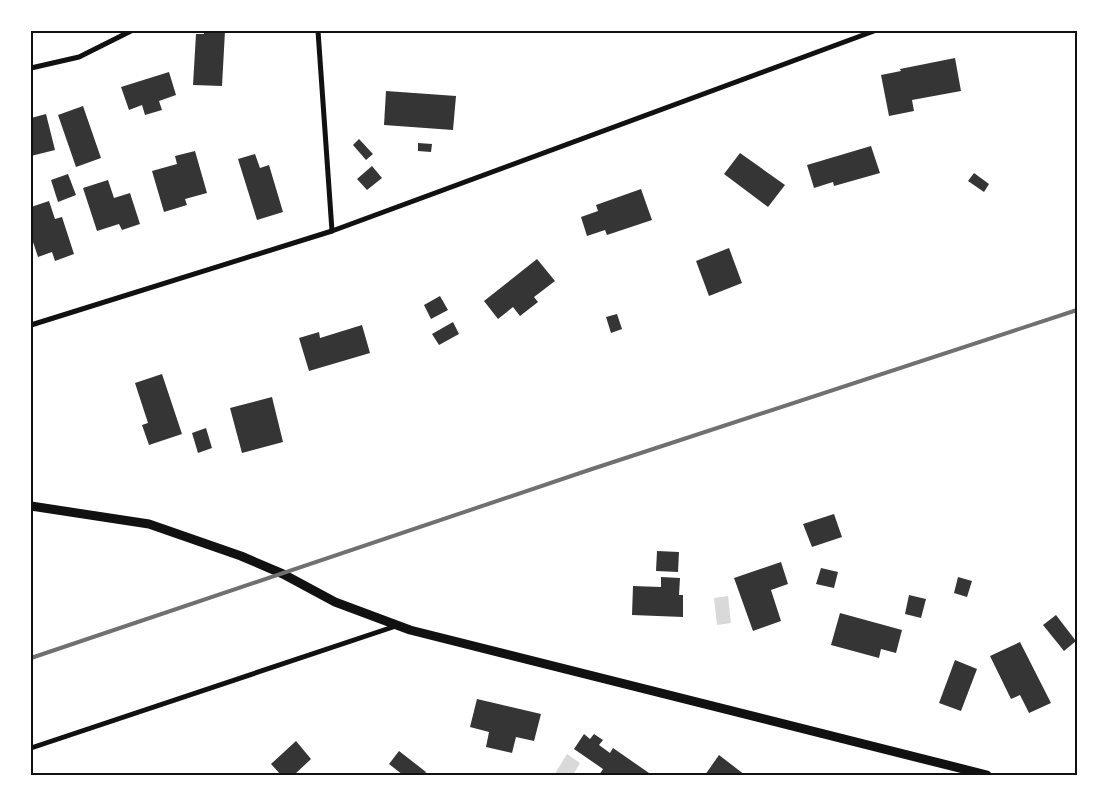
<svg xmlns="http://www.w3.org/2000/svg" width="1108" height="806" font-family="'PT Serif',serif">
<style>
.water{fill:#d9d9d9}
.building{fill:#353535}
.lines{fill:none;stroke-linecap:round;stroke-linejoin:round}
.minor{stroke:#111;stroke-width:5}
.tertiary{stroke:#111;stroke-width:9}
.rail{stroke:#707070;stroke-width:4}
.neatline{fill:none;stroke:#111;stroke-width:2}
</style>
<rect width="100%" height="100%" fill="#fff"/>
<g class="water">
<polygon points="728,596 731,623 717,625 714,598"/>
<polygon points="567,754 580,763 573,775 554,775"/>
</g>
<g class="building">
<polygon points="204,31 225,31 222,86 193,85 196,34 204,34"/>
<polygon points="955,58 961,91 912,100 914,111 889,116 881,75 901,71 900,69"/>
<polygon points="169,72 176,95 159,101 162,110 145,115 142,105 129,110 121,87"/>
<polygon points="386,91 456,96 453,130 384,125"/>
<polygon points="83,106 101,158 76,167 58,115"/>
<polygon points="46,114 55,150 31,156 31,118"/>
<polygon points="359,139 373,154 366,160 353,145"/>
<polygon points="418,143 432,144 431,152 418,151"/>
<polygon points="871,146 880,173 834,186 833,182 814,188 807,165"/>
<polygon points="195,151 207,193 185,199 187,205 164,212 152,171 177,164 175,156"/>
<polygon points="740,153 785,185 768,207 724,174"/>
<polygon points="255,154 260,168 269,165 283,212 257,220 238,159"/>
<polygon points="372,166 382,178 367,190 357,179"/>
<polygon points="974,173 989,184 984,192 968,181"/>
<polygon points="68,174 76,195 58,202 51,180"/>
<polygon points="108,180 114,198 130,193 140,224 122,230 119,224 97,231 83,188"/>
<polygon points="641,189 652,220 607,235 605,230 587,236 581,217 598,211 596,205"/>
<polygon points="49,201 55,219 62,217 74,254 55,261 52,252 38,257 31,236 31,207"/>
<polygon points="729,248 742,283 709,296 696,261"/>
<polygon points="537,259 555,281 534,297 538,302 520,316 513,307 498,319 484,301"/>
<polygon points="440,296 448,310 431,319 424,305"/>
<polygon points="617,314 622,329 611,333 606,317"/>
<polygon points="453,322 459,334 439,345 432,334"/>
<polygon points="362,325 370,353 309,371 299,338 319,332 320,338"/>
<polygon points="162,374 182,434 149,445 142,425 148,423 135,383"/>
<polygon points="272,397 283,442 242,453 230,408"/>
<polygon points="206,428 212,448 198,453 192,433"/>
<polygon points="834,514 842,537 812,547 803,524"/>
<polygon points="657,551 679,552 678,572 656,571"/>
<polygon points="781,562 788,584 771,590 781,621 753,631 734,578"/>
<polygon points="821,568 838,572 834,588 816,584"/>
<polygon points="661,577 680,578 679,595 683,595 683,617 632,615 633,586 661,587"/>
<polygon points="958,577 972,581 967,597 954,593"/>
<polygon points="909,595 926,599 921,618 905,614"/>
<polygon points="840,613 902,630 896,653 881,649 879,658 831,645"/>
<polygon points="1056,615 1076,641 1064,651 1043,625"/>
<polygon points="1020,642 1051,703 1029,713 1020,695 1011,699 990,656"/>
<polygon points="955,660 977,669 961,711 939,703"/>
<polygon points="477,699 541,714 534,741 516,737 512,753 486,747 489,732 470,727"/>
<polygon points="584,734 590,739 594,734 603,740 599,745 610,753 613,748 649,773 599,775 603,769 574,749"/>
<polygon points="296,741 311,759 294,775 281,775 271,764"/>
<polygon points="399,751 426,772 424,775 403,775 389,764"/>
<polygon points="719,755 745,775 705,775"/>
</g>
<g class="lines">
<g class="minor">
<polyline points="318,31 332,231"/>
<polyline points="31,68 79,57 131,31"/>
<polyline points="31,325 332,231 874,31"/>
<polyline points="31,748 396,626"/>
</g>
<polyline class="tertiary" points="31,506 149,524 241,556 283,574 335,602 410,630 987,775"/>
<polyline class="rail" points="31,658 589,470 1077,310"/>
</g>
<rect width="1108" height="806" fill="none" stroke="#ffffff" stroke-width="65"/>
<rect x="32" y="32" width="1044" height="742" class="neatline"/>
</svg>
